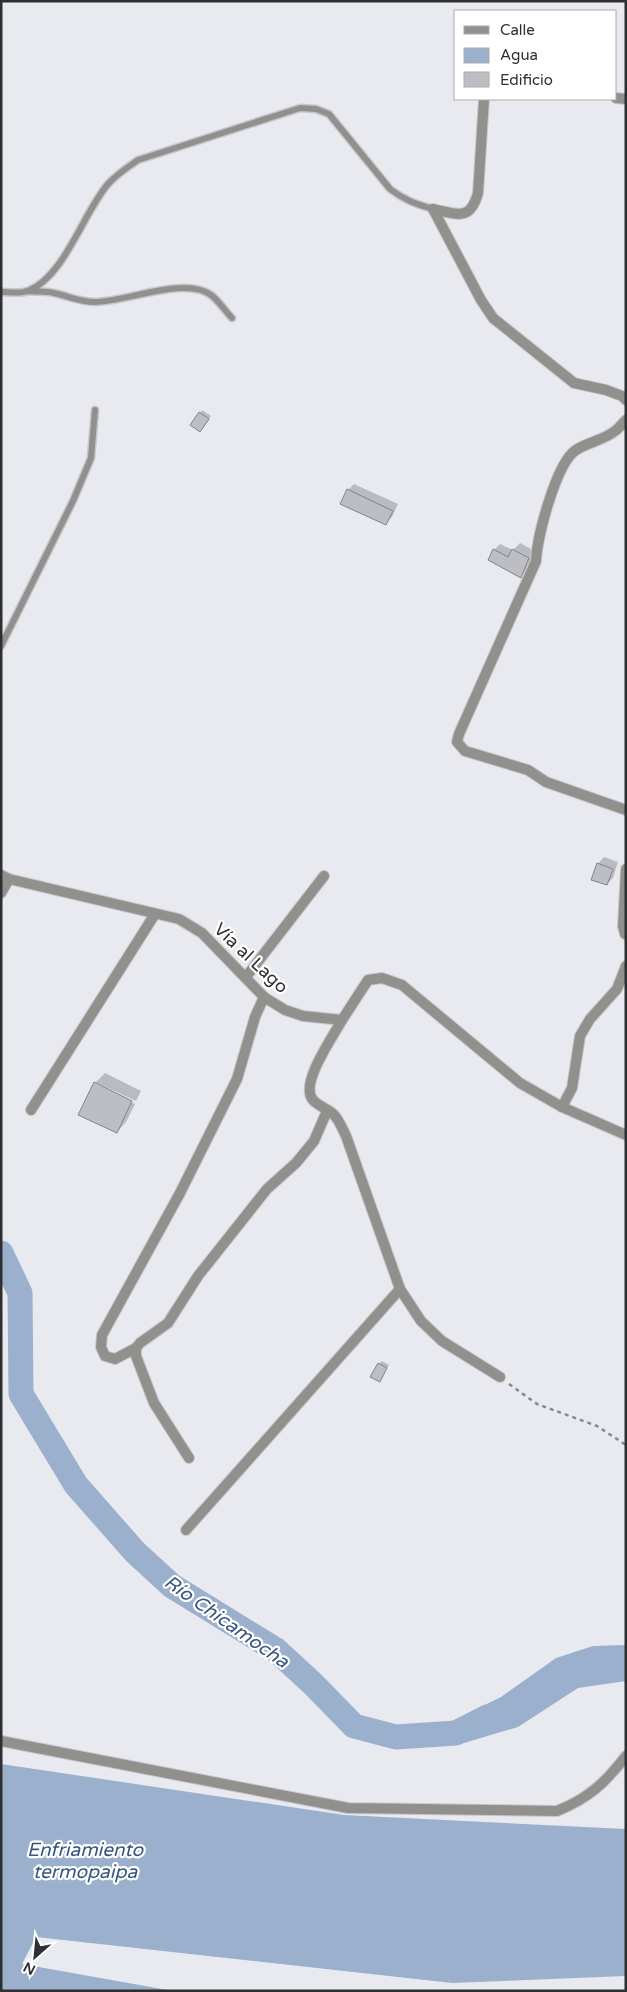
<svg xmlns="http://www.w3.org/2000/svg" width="627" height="1992" font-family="'Varela Round',sans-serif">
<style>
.water{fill:#9ab0cc}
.shadow{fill:#0003}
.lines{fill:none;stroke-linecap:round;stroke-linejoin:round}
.river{stroke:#9ab0cc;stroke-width:25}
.building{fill:#bcbec4;stroke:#818489}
.service-casing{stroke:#c7c8ce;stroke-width:9}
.minor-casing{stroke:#c7c8ce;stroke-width:12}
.path{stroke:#87898d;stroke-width:2.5;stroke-dasharray:4 4;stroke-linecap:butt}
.service{stroke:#91908d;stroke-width:6}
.minor{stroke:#91908d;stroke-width:10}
.labels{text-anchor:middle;stroke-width:4.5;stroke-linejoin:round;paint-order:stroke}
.street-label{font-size:18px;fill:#2e2f31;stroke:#fff}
.water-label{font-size:19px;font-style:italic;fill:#36567f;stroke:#fff}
</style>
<rect width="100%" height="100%" fill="#e8eaf0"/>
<g class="water">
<polygon points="626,1645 626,1681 578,1688 518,1727 464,1743 450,1722 501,1697 556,1658 593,1646"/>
<polygon points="1,1764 344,1815 626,1829 626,1976 452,1983 36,1937 22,1964 173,1991 1,1991"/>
</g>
<g class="shadow">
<polygon points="202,410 211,416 203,428 200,413"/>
<polygon points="354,484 398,504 392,517 386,523 348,490"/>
<polygon points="520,543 535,551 527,570 521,576 494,550 500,544 513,550"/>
<polygon points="604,857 618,862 613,878 607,884 598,864"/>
<polygon points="105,1073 141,1091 136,1101 97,1083 97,1085 135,1104 126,1122 117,1132 95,1083"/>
<polygon points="382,1361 389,1365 379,1381 379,1364"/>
</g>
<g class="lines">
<polyline class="river" points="1,1253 20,1293 21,1394 76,1485 135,1552 172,1586 276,1650 313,1684 354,1726 396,1737 456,1733 487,1717"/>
</g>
<g class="building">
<polygon points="199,412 209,419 200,432 190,425"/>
<polygon points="347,489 393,511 386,525 340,504"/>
<polygon points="493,549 508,557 512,549 529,558 521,578 488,560"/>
<polygon points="597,863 613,869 607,885 591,880"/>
<polygon points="94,1082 132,1101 117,1133 78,1115"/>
<polygon points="378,1363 387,1368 380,1382 370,1377"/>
</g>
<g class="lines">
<defs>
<g id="service">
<path d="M27,291C36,292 46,291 54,293C68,296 80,302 95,302C126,302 185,276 211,295C219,301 225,311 232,318"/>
<path d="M1,292C9,292 21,294 28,291C65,276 83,213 108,184C117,174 128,167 138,160L300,108L316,109L329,114L390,189C404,200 416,204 433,209"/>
<polyline points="1,646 73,501 91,458 95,410"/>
</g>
<g id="minor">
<polyline points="616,98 626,99"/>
<polyline points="433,209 481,300 493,318 574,383 606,390 622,396 626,400"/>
<path d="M433,209C457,214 470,222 478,193L484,99"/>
<path d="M626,420C622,424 619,428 615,431C604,440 588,442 576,450C556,463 537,537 536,561L459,734L457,742L465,751L528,770L546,782L626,810"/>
<polyline points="1,875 9,879 179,919 202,933 264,997 285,1010 303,1016 342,1020 368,980 382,978 402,985 520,1083 562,1107 626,1135"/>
<polyline points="1,893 9,879"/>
<polyline points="625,934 623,926 626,869"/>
<polyline points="246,977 324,876"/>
<path d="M342,1020C333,1037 299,1084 313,1100C319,1107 330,1109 335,1116C340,1122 343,1130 346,1136L400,1289L421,1321L442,1341L500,1377"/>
<polyline points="562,1107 572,1088 580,1036 590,1019 617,989 626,966"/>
<polyline points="31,1110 155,914"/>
<polyline points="136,1348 115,1359 105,1356 101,1347 102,1335 180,1193 237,1079 255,1017 264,997"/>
<polyline points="189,1458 154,1403 136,1356 136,1348 140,1343 168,1323 198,1276 267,1189 296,1163 314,1141 327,1111"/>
<polyline points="186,1530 400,1289"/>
<path d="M1,1741L348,1808L557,1811C589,1798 605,1783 626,1756"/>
</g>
</defs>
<use href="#service" class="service-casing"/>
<use href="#minor" class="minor-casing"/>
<polyline class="path" points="509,1384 537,1404 597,1426 626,1445"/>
<use href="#service" class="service"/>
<use href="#minor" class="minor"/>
</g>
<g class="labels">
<g class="street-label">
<text transform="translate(251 958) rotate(43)" y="6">Vía al Lago</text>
</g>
<g class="water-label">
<text transform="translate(227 1621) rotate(35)" y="7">Río Chicamocha</text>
<text x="85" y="1856">Enfriamiento<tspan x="85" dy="22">termopaipa</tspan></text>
</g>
</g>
<rect width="627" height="1992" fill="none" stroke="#2e2f31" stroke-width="5"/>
<rect x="454" y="10" width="162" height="90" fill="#ffffff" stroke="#abacad"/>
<rect x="464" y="26" width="25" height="8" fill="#91908d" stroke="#abacad"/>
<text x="500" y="35" font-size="15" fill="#2e2f31">Calle</text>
<rect x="464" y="48" width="25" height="15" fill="#9ab0cc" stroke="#abacad"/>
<text x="500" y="60" font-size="15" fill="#2e2f31">Agua</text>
<rect x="464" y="72" width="25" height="15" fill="#bcbec4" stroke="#abacad"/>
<text x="500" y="85" font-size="15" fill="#2e2f31">Edificio</text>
<g transform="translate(35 1957) rotate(207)" stroke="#ffffff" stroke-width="4" paint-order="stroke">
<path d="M0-4L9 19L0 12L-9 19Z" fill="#2e2f31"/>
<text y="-8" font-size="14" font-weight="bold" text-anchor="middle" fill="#2e2f31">N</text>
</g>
</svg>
